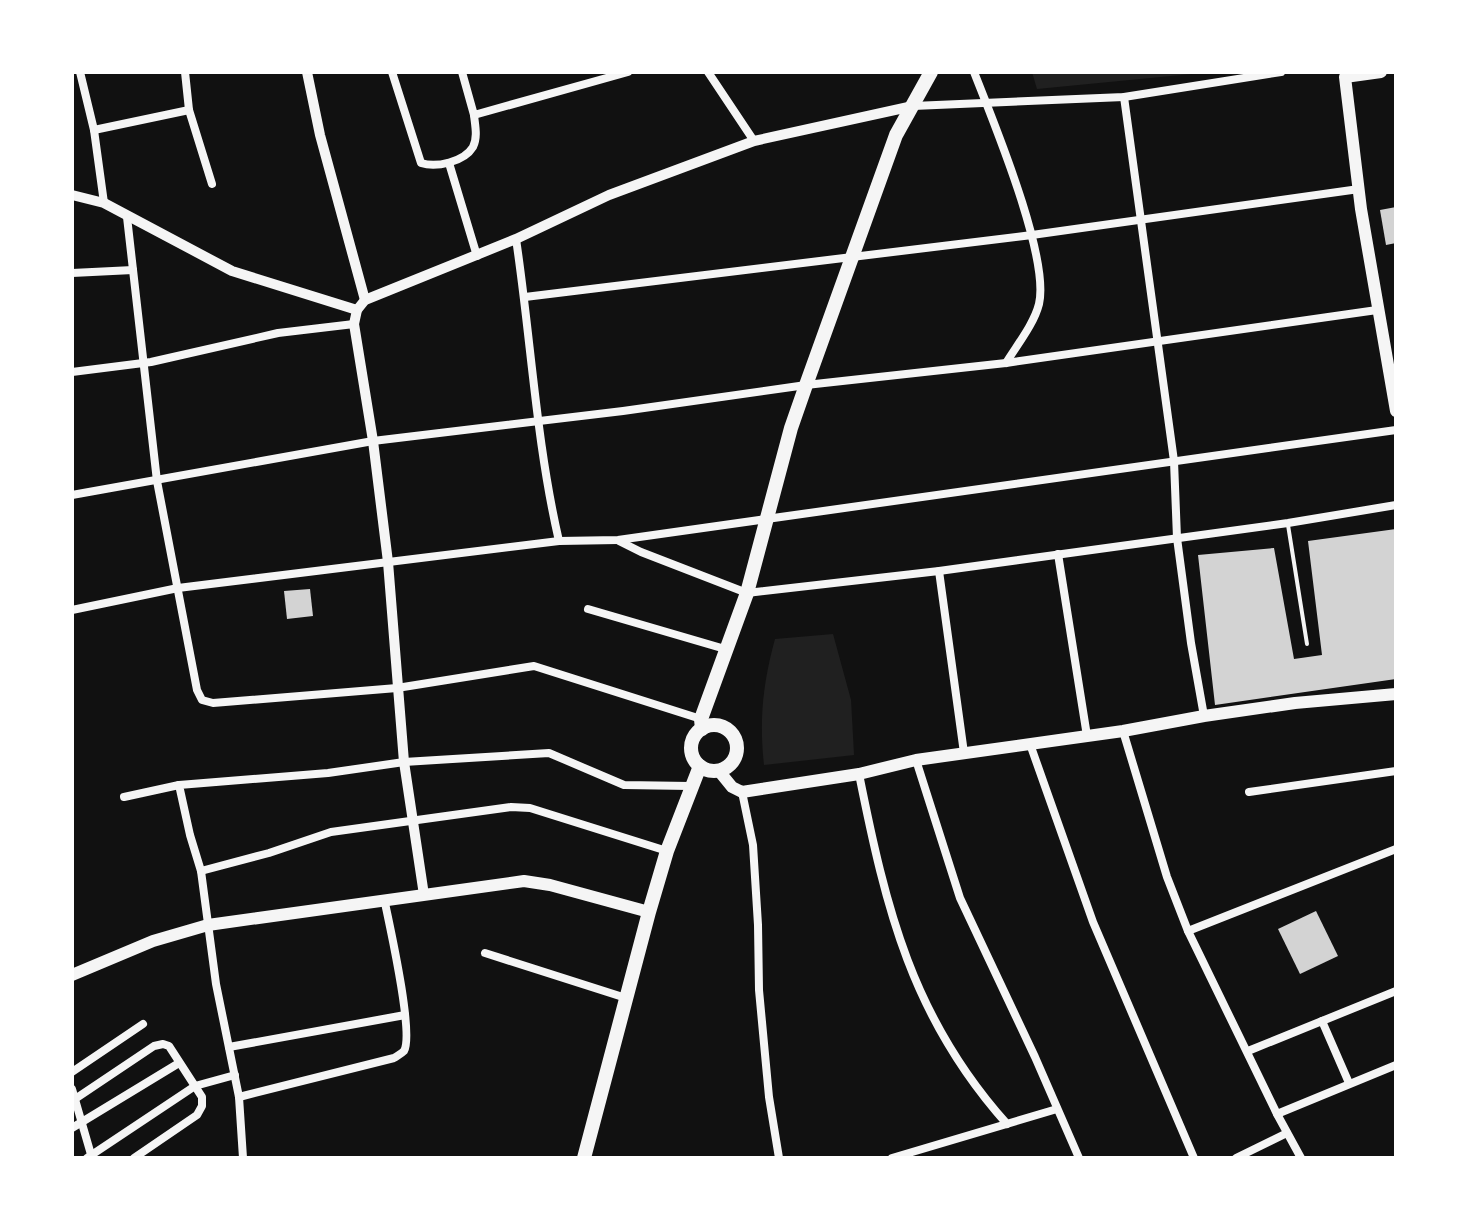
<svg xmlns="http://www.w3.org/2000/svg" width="1468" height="1230" font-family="Cabin,sans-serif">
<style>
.green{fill:#202020}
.building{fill:#d3d3d3}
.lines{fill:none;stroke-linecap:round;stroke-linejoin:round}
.service{stroke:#f5f5f5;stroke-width:4}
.minor{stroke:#f5f5f5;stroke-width:8}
.tertiary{stroke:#f5f5f5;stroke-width:10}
.secondary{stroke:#f5f5f5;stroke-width:12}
.primary{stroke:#f5f5f5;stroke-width:14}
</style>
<rect width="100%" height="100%" fill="#111"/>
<g class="green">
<polygon points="1032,72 1212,72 1037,89"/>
<path d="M833,634L851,700L854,755L764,765C759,719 763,683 775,639Z"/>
</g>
<g class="building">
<polygon points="1396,207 1396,243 1386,245 1380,210"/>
<polygon points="1396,529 1396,679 1215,705 1198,555 1274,548 1294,659 1322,655 1308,541"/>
<polygon points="310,589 313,616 287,619 284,591"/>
<polygon points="1316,911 1338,956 1300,974 1278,929"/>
</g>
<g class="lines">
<polyline class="service" points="1288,525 1307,644"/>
<g class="minor">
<polyline points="80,72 94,130 104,203"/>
<path d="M392,72L421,163C436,168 464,162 473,147C478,137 475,125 474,115"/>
<polyline points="462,72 474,115 628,72"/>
<polyline points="708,72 754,141"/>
<path d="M974,72C993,121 1050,257 1039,304C1034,324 1017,345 1006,363"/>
<polyline points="1124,97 1174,461 1177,538 1191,643 1204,716"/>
<polyline points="913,106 1124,97 1281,72"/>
<polyline points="189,110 212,184"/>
<polyline points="94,130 189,110 185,72"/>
<polyline points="449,163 477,256"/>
<polyline points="127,217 157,481 197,690 202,700 213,703 397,688 534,666 701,719"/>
<path d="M516,239C531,339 536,442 559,541"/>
<polyline points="72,273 133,270"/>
<polyline points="525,297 1032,235 1359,189"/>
<polyline points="72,372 151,362 278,333 354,324"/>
<polyline points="72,495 373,441 623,411 806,385 1006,363 1377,310"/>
<polyline points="619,541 641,552 747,593 939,571 1288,523 1396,505"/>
<polyline points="1058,554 1087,736"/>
<polyline points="939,571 964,753"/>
<polyline points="588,609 725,649"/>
<polyline points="72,610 178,588 559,541 618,540 1396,430"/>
<polyline points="1123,731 1167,877 1188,931 1277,1114 1301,1158"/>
<polyline points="1030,744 1093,922 1194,1158"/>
<polyline points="916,760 960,898 1035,1057 1079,1158"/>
<path d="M859,774C886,909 912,1018 1007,1124"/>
<polyline points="742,792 753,845 758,925 759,990 769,1097 779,1158"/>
<polyline points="1249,792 1396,771"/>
<polyline points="124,797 179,785"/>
<polyline points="201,871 269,853 331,832 511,807 530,808 667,851"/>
<polyline points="1188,931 1396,849"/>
<polyline points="485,953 626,998"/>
<polyline points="1322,1021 1349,1083"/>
<polyline points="229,1047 405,1015"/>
<polyline points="1248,1051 1396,991"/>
<polyline points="72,1072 143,1024"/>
<polyline points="72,1089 92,1158"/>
<path d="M239,1097L394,1058C397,1056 401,1054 404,1051C414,1034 390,927 385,903"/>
<polyline points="75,1099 154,1046 163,1044 169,1046 202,1097 202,1106 197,1115 134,1158"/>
<polyline points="1277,1114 1396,1065"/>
<polyline points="72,1128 179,1063"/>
<polyline points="87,1158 195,1086 235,1075"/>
<polyline points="243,1158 239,1097 216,984 201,871 190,835 179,785 328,773 404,762 549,753 624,785 690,786"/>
<polyline points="892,1158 1057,1109"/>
<polyline points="1236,1158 1287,1133"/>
</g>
<g class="tertiary">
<polyline points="307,72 320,135 365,300"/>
<polyline points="72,195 104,203 232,271 357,310"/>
<polyline points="424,895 404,762 388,562 373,441 354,324 357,310 365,300 516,239 609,195 754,141 913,106"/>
</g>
<g class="secondary">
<polyline points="1381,72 1345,77 1361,209 1396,411"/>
<polyline points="719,771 732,787 742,792 859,774 916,760 1123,731 1204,716 1295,703 1396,694"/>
<polyline points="72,975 153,941 208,925 524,881 550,885 649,912"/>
</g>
<g class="primary">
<circle cx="714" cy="748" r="23"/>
<polyline points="702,729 701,719 747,593 791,428 806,385 896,135 931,72"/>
<polyline points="584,1158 649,912 667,851 700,766"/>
</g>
</g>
<rect width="1468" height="1230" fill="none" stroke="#ffffff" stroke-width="148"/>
</svg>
